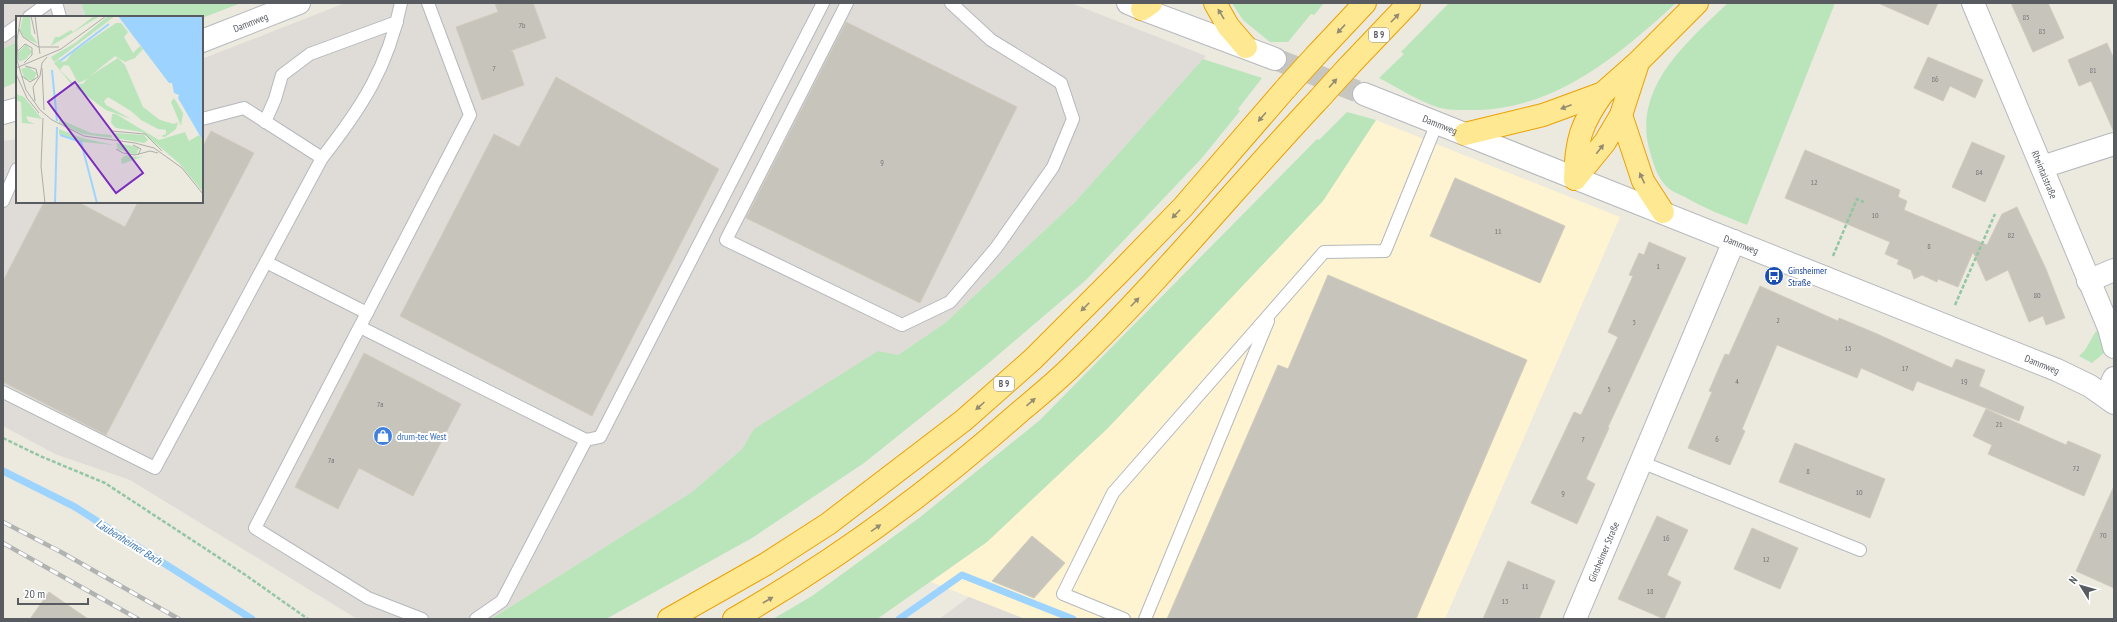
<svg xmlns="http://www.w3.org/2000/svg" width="2117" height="622" font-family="'PT Sans Narrow',sans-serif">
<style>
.commercial{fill:#fff4d1}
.industrial{fill:#dfdcd7}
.green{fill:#bae5ba}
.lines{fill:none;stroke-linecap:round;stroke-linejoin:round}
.stream{stroke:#9cd4ff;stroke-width:7}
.building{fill:#c7c4bc;stroke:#d1cbbd}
.tertiary-tunnel{stroke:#c7c6c0;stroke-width:22;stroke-dasharray:22 11;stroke-linecap:butt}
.service-casing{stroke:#b5b8bd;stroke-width:14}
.minor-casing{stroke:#b5b8bd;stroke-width:24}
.tertiary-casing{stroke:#b5b8bd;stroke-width:24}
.trunk-casing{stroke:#eba100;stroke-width:24}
.path{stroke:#93c6a2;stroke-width:2.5;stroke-dasharray:4 2;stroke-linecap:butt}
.service{stroke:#fff;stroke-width:12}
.minor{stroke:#fff;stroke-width:22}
.tertiary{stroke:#fff;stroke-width:22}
.trunk{stroke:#ffe892;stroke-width:22}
.rail-casing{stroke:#b1b2b2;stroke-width:4.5}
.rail{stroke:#fff;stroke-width:3;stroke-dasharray:9;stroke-linecap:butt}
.trunk-bridge-casing{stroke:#eba100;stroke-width:24;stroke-linecap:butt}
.trunk-bridge{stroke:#ffe892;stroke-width:22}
.oneway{fill:#928d72}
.labels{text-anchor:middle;stroke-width:4;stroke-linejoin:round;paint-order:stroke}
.number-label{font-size:8px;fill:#747678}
.shield{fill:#fff;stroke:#8a8d90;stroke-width:1}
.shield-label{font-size:9px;font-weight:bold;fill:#585c61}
.street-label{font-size:10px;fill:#585c61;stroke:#fff}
.transit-label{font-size:10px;fill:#164399;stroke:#fff;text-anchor:start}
.shop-label{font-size:10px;fill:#366cbe;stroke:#fff;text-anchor:start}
.water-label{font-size:11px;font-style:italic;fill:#3874b3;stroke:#fff}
.inset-river{fill:none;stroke:#9cd4ff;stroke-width:2}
.inset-road{fill:none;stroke:#adada9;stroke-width:1}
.view{fill:#7b2cbf;fill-opacity:0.15;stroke:#7b2cbf;stroke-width:2}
.inset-edge{fill:none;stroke:#585c61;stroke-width:2}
</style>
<rect width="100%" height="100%" fill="#ece9df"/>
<polygon class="commercial" points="1376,120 1620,217 1445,619 1025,619 931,582 987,542 1108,428 1323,201"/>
<g class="industrial">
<polygon points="3,3 81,3 86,17 17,17 17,42 3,49"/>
<polygon points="345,3 1071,3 1206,56 1075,202 945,323 898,355 755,429 742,449 692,492 491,619 364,619 354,617 130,480 55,454 3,426 3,141 17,139 17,202 202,202 202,59"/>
<polygon points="969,597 1025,619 939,619"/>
</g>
<g class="green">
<polygon points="81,3 241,3 202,18 86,17"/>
<polygon points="1232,3 1324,3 1314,15 1311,14 1288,42 1270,42 1243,20"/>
<path d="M1449,3H1676C1620,54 1559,107 1479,110C1466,110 1449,111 1437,107C1417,100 1398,88 1379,78L1404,54L1401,52Z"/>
<path d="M1728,3H1835L1747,225C1725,216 1703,208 1683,196C1678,194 1671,191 1667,187C1657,177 1654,165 1650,152C1631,88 1687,42 1728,3Z"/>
<polygon points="17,42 17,82 3,88 3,49"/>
<polygon points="1203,59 1262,78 1238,109 1240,111 1201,159 1086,280 984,367 864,463 752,538 606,619 491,619 692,492 742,449 754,429 878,351 898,355 945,323 1075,202"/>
<polygon points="1347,112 1376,120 1323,201 1108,428 987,542 877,619 773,619 812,596 919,518 1040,420 1317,139 1319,140"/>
<polygon points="2096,331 2101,334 2104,353 2092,363 2079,356 2085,350"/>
</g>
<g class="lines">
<g class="stream">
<polyline points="3,471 75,507 252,619"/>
<polyline points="899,619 962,575 1073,619"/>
</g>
</g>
<g class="building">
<polygon points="495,3 533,3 546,38 510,51 513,52 524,85 482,100 456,27 498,12"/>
<polygon points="1878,3 1938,3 1928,25"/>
<polygon points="2011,3 2048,3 2064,38 2033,52"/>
<polygon points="846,22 1017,107 920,303 746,218"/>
<polygon points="2107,43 2114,59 2114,132 2091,81 2079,86 2068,60"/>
<polygon points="1928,57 1983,80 1975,98 1950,86 1943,101 1914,88"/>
<polygon points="556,77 719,169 592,416 400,316 494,134 519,147"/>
<polygon points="211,131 254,153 106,435 3,382 3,281 44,202 78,202 125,227 138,202 202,202 202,148"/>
<polygon points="1972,142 2005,156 1985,202 1952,187"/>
<polygon points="1805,150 1900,190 1898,197 1907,201 1904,210 1987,245 2002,214 2017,207 2046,269 2065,318 2046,325 2043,316 2029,322 2008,270 1986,281 1973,252 1958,287 1938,279 1937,282 1922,275 1914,279 1911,270 1897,264 1899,260 1885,254 1890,242 1785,198"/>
<polygon points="1455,178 1565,226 1540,283 1430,236"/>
<polygon points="1649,242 1686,258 1608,427 1609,428 1586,479 1595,484 1577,524 1531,503 1574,412 1581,415 1618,337 1608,332 1633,276 1629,275 1639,253 1644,255"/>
<polygon points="1328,275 1527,360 1416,619 1167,619 1278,365 1288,369"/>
<polygon points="1760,286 1838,321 1839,318 1875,333 1952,368 1956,359 1985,370 1979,386 2024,407 2019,421 1917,381 1913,391 1861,368 1857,378 1777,345 1742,429 1745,431 1730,465 1688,448 1712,392 1709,391 1725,354 1729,355"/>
<polygon points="364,353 461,404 413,496 359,468 338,509 295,487"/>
<polygon points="1986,409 2066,445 2068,441 2101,455 2084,496 1988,454 1992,445 1973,436"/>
<polygon points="1795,443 1885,479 1870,518 1779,482"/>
<polygon points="2114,486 2114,588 2076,571"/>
<polygon points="1657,516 1688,530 1667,575 1681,582 1664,619 1618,599"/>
<polygon points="1752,528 1798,548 1780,589 1734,569"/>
<polygon points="1032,536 1065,563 1034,598 992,581"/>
<polygon points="1508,561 1555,581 1539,619 1483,619"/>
<polygon points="49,592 88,619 30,619"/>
</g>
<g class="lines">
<polyline class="tertiary-tunnel" points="1275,59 1364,94"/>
<defs>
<g id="service">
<polyline points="56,3 60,17"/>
<polyline points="847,3 726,240 902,325 950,302 996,248 1053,167 1073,119 1061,83 991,40 951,3"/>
<polyline points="29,17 48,3"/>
<polyline points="3,36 17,26"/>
<polyline points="202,119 244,108 322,158"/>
<polyline points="265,122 275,99 282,75 310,54 397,22"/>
<polyline points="3,201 17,169"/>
<polyline points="266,262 367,313"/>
<polyline points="360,327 586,440 502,601 476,619"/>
<path d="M3,392L155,468L322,158C362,107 388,67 401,3"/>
<polyline points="586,440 600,437 823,3"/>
<polyline points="1641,462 1860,550"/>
<polyline points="422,619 368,598 255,528 470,115 428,3"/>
<polyline points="1124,619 1063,594 1113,493 1324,252 1385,251 1437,123"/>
<polyline points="1145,619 1268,321"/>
</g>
<g id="minor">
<polyline points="1128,3 1142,9"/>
<path id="s1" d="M1973,3L2109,328L2114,347"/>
<path id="s2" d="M202,41L299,3"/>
<polyline points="3,113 17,109"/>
<polyline points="2042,167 2114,144"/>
<polyline points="2088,281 2114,270"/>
<polyline points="2106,396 2114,378"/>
<path id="s3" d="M1575,619L1734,241"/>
</g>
<g id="tertiary">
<polyline points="1142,9 1275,59"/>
<path id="s4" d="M1364,94L2057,370L2090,386L2114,403"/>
</g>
<g id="trunk">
<polyline points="1215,3 1228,26 1246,47"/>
<polyline points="1142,9 1151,3"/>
<polyline points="1317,54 1365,3"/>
<polyline points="1348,67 1409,3"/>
<polyline points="1621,115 1643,181 1663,212"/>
<polyline points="1465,134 1543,115 1603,93 1638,62 1697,3"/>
<polyline points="1575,179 1605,142 1621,115 1637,66"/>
<path d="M1575,179C1576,140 1581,124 1603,93"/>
<polyline points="669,619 766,564 828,524 964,420 1033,359 1118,274 1183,207 1287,87"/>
<path d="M734,619C835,561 928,493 1015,416C1035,399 1056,382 1074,364C1160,281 1236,187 1318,100"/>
</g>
</defs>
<use href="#service" class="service-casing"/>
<use href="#minor" class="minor-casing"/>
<use href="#tertiary" class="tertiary-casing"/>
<use href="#trunk" class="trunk-casing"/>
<g class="path">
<polyline points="1833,256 1857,199 1864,202"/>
<polyline points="1955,305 1995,214"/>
<polyline points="3,438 40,456 105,483 244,574 308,619"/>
</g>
<use href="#service" class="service"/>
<use href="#minor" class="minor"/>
<use href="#tertiary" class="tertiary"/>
<use href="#trunk" class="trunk"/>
<defs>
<g id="rail">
<polyline points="3,522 61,552 179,619"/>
<polyline points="3,543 138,619"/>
</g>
</defs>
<use href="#rail" class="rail-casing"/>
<use href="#rail" class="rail"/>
<defs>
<g id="trunk-bridge">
<polyline points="1287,87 1317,54"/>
<polyline points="1318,100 1348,67"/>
</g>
</defs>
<use href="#trunk-bridge" class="trunk-bridge-casing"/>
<use href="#trunk-bridge" class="trunk-bridge"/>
</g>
<defs><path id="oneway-solid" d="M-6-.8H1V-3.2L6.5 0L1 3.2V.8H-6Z"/></defs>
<g class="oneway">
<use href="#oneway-solid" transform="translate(1221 14) rotate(-121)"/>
<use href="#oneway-solid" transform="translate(1395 18) rotate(-46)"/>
<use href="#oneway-solid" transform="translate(1341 29) rotate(133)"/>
<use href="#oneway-solid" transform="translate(1333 83) rotate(-48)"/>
<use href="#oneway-solid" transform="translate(1566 107) rotate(159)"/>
<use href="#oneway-solid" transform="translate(1262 117) rotate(131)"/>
<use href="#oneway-solid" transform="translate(1600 149) rotate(-52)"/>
<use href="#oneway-solid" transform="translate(1642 178) rotate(-115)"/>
<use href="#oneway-solid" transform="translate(1176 214) rotate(134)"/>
<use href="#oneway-solid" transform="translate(1135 302) rotate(-46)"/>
<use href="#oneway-solid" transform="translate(1085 307) rotate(135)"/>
<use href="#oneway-solid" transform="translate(1031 402) rotate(-41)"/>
<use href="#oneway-solid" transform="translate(980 406) rotate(138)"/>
<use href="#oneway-solid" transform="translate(876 528) rotate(-34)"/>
<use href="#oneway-solid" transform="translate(768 600) rotate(-30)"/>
</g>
<defs>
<symbol id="bus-disc" viewBox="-11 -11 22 22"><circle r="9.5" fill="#1a4fb4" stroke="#fff"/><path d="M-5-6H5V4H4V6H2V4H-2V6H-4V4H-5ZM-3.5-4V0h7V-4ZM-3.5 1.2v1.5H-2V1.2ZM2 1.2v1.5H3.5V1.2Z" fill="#fff"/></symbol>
<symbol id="shop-disc" viewBox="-11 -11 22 22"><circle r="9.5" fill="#3f7fe0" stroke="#fff"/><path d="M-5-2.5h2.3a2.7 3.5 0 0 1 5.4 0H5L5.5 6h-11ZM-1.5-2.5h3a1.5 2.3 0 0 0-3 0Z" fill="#fff"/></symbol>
</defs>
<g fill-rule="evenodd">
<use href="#bus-disc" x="1763" y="265" width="22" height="22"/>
<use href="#shop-disc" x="372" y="425" width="22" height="22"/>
</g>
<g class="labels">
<g class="number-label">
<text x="2026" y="20">85</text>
<text x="522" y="28">7b</text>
<text x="2042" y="34">83</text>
<text x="494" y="71">7</text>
<text x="2093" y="73">81</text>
<text x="1935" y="82">86</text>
<text x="882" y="165">9</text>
<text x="1979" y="175">84</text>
<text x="1814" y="185">12</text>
<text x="1875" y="218">10</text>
<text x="1498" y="234">11</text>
<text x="2011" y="238">82</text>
<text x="1929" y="249">8</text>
<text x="1658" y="269">1</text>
<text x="2037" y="298">80</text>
<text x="1778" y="323">2</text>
<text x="1634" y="325">3</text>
<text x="1848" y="351">15</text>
<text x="1905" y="371">17</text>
<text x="1737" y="384">4</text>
<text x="1964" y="384">19</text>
<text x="1609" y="392">5</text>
<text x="380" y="407">7a</text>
<text x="1999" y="427">21</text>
<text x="1583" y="442">7</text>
<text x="1717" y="442">6</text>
<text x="331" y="463">7a</text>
<text x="2076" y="471">72</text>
<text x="1808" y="474">8</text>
<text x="1859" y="495">10</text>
<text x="1563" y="496">9</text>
<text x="2103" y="538">70</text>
<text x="1666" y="541">16</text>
<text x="1766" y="562">12</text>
<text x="1525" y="589">11</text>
<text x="1650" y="594">18</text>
<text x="1505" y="604">13</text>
</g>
<g class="shield">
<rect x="1369" y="28" width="20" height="14" rx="3"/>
<rect x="994" y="377" width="20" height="14" rx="3"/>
</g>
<g class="shield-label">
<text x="1379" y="38">B 9</text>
<text x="1004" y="387">B 9</text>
</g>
<g class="street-label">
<text dy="4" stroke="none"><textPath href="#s2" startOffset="52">Dammweg</textPath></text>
<text dy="4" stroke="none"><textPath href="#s4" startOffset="82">Dammweg</textPath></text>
<text dy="4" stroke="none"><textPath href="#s1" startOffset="186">Rheintalstraße</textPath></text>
<text dy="4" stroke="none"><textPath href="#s4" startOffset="406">Dammweg</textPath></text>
<text dy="4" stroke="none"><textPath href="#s4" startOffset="730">Dammweg</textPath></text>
<text dy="4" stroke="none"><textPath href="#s3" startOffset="73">Ginsheimer Straße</textPath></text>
</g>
<g class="transit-label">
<text x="1788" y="274">Ginsheimer<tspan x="1788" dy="12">Straße</tspan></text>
</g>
<g class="shop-label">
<text x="397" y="440">drum-tec West</text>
</g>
<g class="water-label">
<text transform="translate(129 542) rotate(32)" y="4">Laubenheimer Bach</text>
</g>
</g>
<g transform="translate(16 16)">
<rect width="187" height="187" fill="#ece9df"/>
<path d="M7,0H14L15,18L22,28L9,22L4,15ZM78,0H84L35,30L39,21H43L55,14L57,16ZM92,0H99L38,46L35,41L59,27ZM100,7H105L112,16L108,21L117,37L124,30L127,33L119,42L109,46L99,40L74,60L102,42L109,49L127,91L144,104L158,108L162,106L160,113L149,121L138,119L145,120L150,118V114L142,113L125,104L115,95L92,81L88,85L90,89L115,103L90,94L60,72L62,68H67L71,63L62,67L53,50L48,49L44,54L58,68L56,69L38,47L43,43L45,46L50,45L57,36ZM10,28L16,36L10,43L3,46L2,37ZM12,51L21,57L17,65L9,63L5,53ZM0,78L8,81L26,103L10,100L12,105L19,108L6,107L5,86L0,84ZM158,82L167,97L165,110L155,86ZM96,98H100L143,124L169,116L173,125L183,119L187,125V176L163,147L126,116L100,112L95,107ZM43,103L75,117L95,119L96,122L67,118L43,107ZM43,113L66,122L98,129L67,126L43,118ZM99,117L128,119L132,124L128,127L99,122ZM100,127L117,130L123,132L120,139L102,133ZM110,139L121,141L128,140L106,148L105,143Z" fill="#bae5ba"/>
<path d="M102,0H187V125L162,82L163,79L158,77L156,67H153Z" fill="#9cd4ff"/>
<path class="inset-river" d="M44,45L93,8M36,54L41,105M44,119L65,126L81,187M39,187L41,111"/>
<path class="inset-road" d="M15,0L19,18M19,0L24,38M3,13L7,21L22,31H43M2,35L9,28L16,32V39L8,47M0,41L10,74L24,94L36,104L68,120L119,127L138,132L166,152L187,178M2,44L1,24L5,0M0,52L45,33L90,0M26,52L28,94M0,58L11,82L23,97M6,60L14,66L22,61L20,53L9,50M19,85L17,71L24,60L26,47L31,41M27,102L25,150L29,187M95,115L129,118L146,135M117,129L125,133L122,139M100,133L107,137L119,139L134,135L142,137"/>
<path class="view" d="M59,66L127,157L100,177L32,86Z"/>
<rect width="187" height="187" class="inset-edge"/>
</g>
<rect width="2117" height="622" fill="none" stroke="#585c61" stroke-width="8"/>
<g transform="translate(2081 586) rotate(307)" stroke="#ffffff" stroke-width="3" paint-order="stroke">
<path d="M0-3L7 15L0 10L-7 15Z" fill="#585c61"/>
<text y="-6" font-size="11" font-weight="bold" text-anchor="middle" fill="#585c61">N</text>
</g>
<path d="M18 598v6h70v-6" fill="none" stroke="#585c61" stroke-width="2"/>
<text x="24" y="598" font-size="12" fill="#585c61" stroke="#ffffff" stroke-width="3" paint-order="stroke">20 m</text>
</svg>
